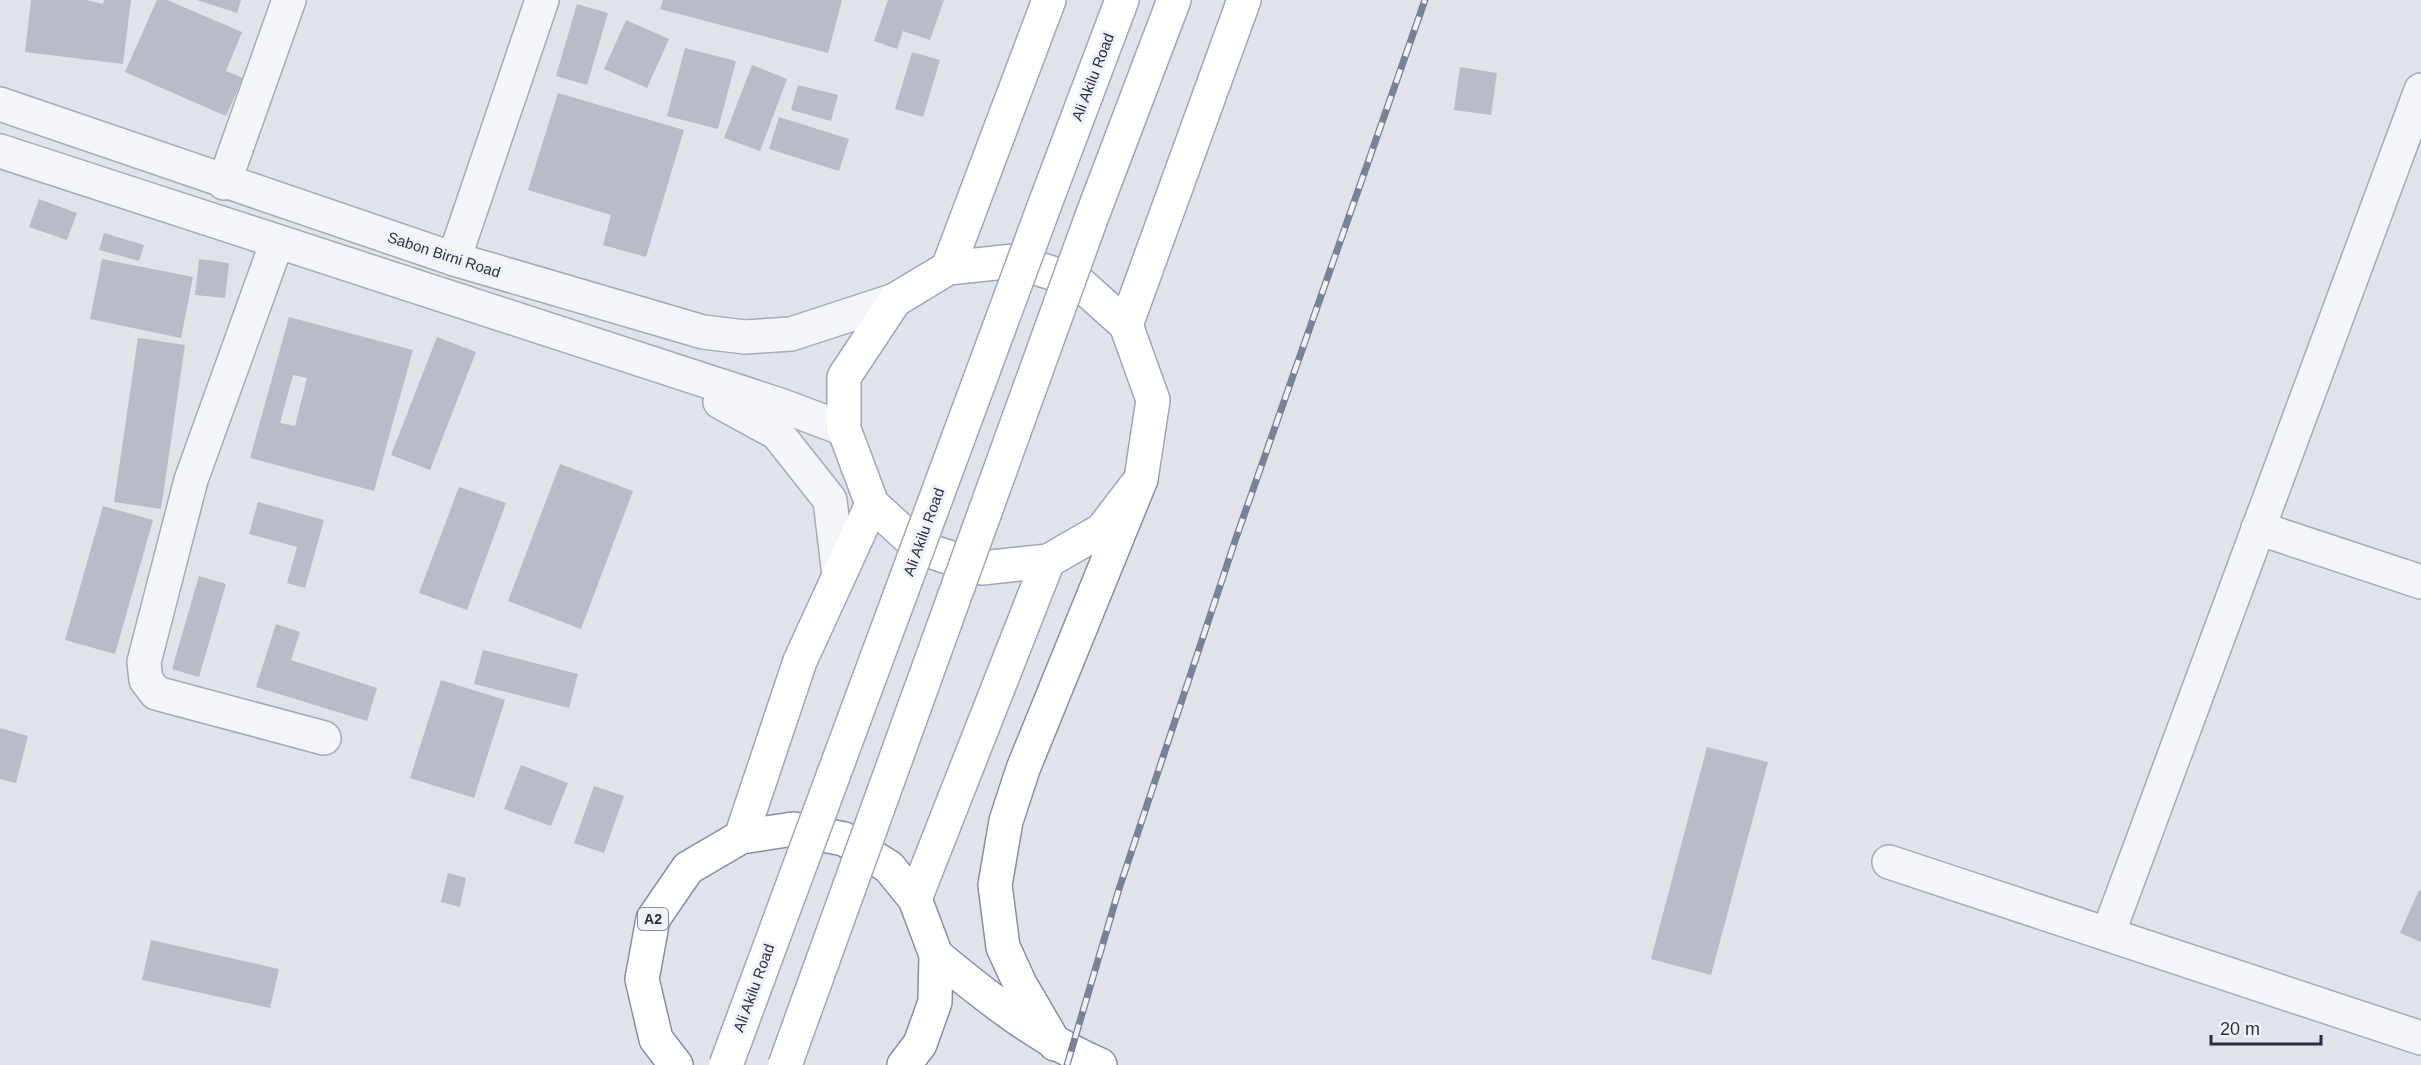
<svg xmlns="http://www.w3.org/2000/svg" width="2421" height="1065" font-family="Arial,sans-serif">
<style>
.building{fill:#b7bcc8;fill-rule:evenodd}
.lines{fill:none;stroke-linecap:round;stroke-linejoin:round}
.minor-casing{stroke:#a5a9b5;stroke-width:36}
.major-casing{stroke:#9ea6b7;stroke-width:36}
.highway-casing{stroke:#868fa2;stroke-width:36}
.minor{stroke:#f3f5f8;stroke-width:33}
.major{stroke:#fff;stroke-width:33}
.highway{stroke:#fff;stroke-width:33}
.rail-casing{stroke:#788195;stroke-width:7}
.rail{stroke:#f0f2f8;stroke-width:4.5;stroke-dasharray:14;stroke-linecap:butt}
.major-bridge-casing{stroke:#9ea6b7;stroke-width:36;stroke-linecap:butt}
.major-bridge{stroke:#fff;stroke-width:33}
.labels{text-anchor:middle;stroke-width:6;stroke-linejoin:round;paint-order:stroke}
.shield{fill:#f0f2f8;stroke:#636a79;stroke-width:1.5}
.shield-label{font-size:14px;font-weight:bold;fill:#272f43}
.street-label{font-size:15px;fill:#272f43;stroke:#f0f2f8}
</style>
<rect width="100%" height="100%" fill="#e0e3ea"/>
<g class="building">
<polygon points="31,0 86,0 103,4 104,0 131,0 123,64 25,52"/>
<polygon points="157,0 167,0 242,32 226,71 243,78 226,116 125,72"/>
<polygon points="197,0 241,0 237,13"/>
<polygon points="663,0 842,0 828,53 660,9"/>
<polygon points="888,0 944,0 930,40 903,31 897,49 874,41"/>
<polygon points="577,4 608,13 587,85 556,76"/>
<polygon points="626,20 669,39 647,88 604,69"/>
<polygon points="685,48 736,61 718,129 667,116"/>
<polygon points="912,52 940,60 923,117 895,109"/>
<polygon points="752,65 787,79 760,151 724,138"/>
<polygon points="1460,67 1497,73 1491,115 1454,110"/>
<polygon points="798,85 838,95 831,121 791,110"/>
<polygon points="558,93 684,130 646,257 603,245 611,215 528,190"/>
<polygon points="779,117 849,139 839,171 769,149"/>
<polygon points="39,199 77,213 67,240 29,227"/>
<polygon points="104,233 144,245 139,261 99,250"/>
<polygon points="102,259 193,277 181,338 90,319"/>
<polygon points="199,259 229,263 225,298 195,295"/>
<path d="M289,317L413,350L374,491L250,458ZM293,375L307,378L295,426L280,423Z"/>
<polygon points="437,337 476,352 430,470 391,455"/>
<polygon points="138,338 185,345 161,509 114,502"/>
<polygon points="560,464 633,491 581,629 508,601"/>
<polygon points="459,487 506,503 467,610 419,593"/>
<polygon points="258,502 324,520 305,588 287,583 297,547 249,534"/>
<polygon points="103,506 153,520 115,654 65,640"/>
<polygon points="199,576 226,584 199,677 172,669"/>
<polygon points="276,624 300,632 291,660 377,688 367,721 256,687"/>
<polygon points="483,650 578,674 569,708 474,684"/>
<polygon points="441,680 505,700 474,798 410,778"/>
<polygon points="0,728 28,736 16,783 0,779"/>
<polygon points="1707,747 1768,762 1711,975 1651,959"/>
<polygon points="521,765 568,783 551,826 504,809"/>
<polygon points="594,786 624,796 604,853 574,843"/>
<polygon points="448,873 466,878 460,907 441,902"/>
<polygon points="2419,890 2421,891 2421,942 2400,933"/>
<polygon points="151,940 279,969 270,1008 142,980"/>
</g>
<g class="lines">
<defs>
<g id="minor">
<polyline points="0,104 454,259 703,332 745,337 791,334 895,300"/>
<polyline points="0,151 780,405 844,429"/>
<polyline points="224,183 289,0"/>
<polyline points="277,242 191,480 144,662 146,680 156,693 324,738"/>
<polyline points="454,259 542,0"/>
<polyline points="720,402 777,433 830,500 839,576"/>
<polyline points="2258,528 2421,582"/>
<polyline points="1889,862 2421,1038"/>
<polyline points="2108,934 2421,90"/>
</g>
<g id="major">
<polyline points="1045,204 1122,0"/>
<polyline points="1092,216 1174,0"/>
<polygon points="1014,261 1077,281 1126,325 1153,400 1141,479 1102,530 1048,561 982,568 920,548 872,504 844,429 844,377 895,300 948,268"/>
<polyline points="948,268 1049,0"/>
<polyline points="1126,325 1244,0"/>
<polyline points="741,837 800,661 872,504"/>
<polyline points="915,899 1048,561"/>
</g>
<g id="highway">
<path d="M936,955C988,998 1038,1038 1100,1065"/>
<polyline points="1055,1044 1020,984 1003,947 995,885 1006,821 1023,769 1141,479"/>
<polyline points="676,1065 656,1039 642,979 653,919 688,868 741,837 793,829 844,839 889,867 915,899 936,955 935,1002 920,1044 904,1065"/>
</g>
</defs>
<use href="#minor" class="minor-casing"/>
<use href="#major" class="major-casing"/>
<use href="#highway" class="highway-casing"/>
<use href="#minor" class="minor"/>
<use href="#major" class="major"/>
<use href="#highway" class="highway"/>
<defs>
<polyline id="rail" points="1067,1065 1119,889 1236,538 1425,0"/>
</defs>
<use href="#rail" class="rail-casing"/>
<use href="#rail" class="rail"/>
<defs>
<g id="major-bridge">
<polyline points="726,1065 1045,204"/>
<polyline points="785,1065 1092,216"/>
</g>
</defs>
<use href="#major-bridge" class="major-bridge-casing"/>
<use href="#major-bridge" class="major-bridge"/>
</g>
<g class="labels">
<rect class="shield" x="638" y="908" width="30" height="22" rx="4.5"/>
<g class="shield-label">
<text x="653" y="924">A2</text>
</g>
<g class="street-label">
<text transform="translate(1093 77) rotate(-69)" y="5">Ali Akilu Road</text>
<text transform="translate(444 255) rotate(18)" y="5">Sabon Birni Road</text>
<text transform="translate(924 532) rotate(-70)" y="5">Ali Akilu Road</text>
<text transform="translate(754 988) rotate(-70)" y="5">Ali Akilu Road</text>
</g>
</g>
<path d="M2211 1035v9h110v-9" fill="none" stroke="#272f43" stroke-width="3"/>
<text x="2220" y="1035" font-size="18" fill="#272f43" stroke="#f0f2f8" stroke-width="4.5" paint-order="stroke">20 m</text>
</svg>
